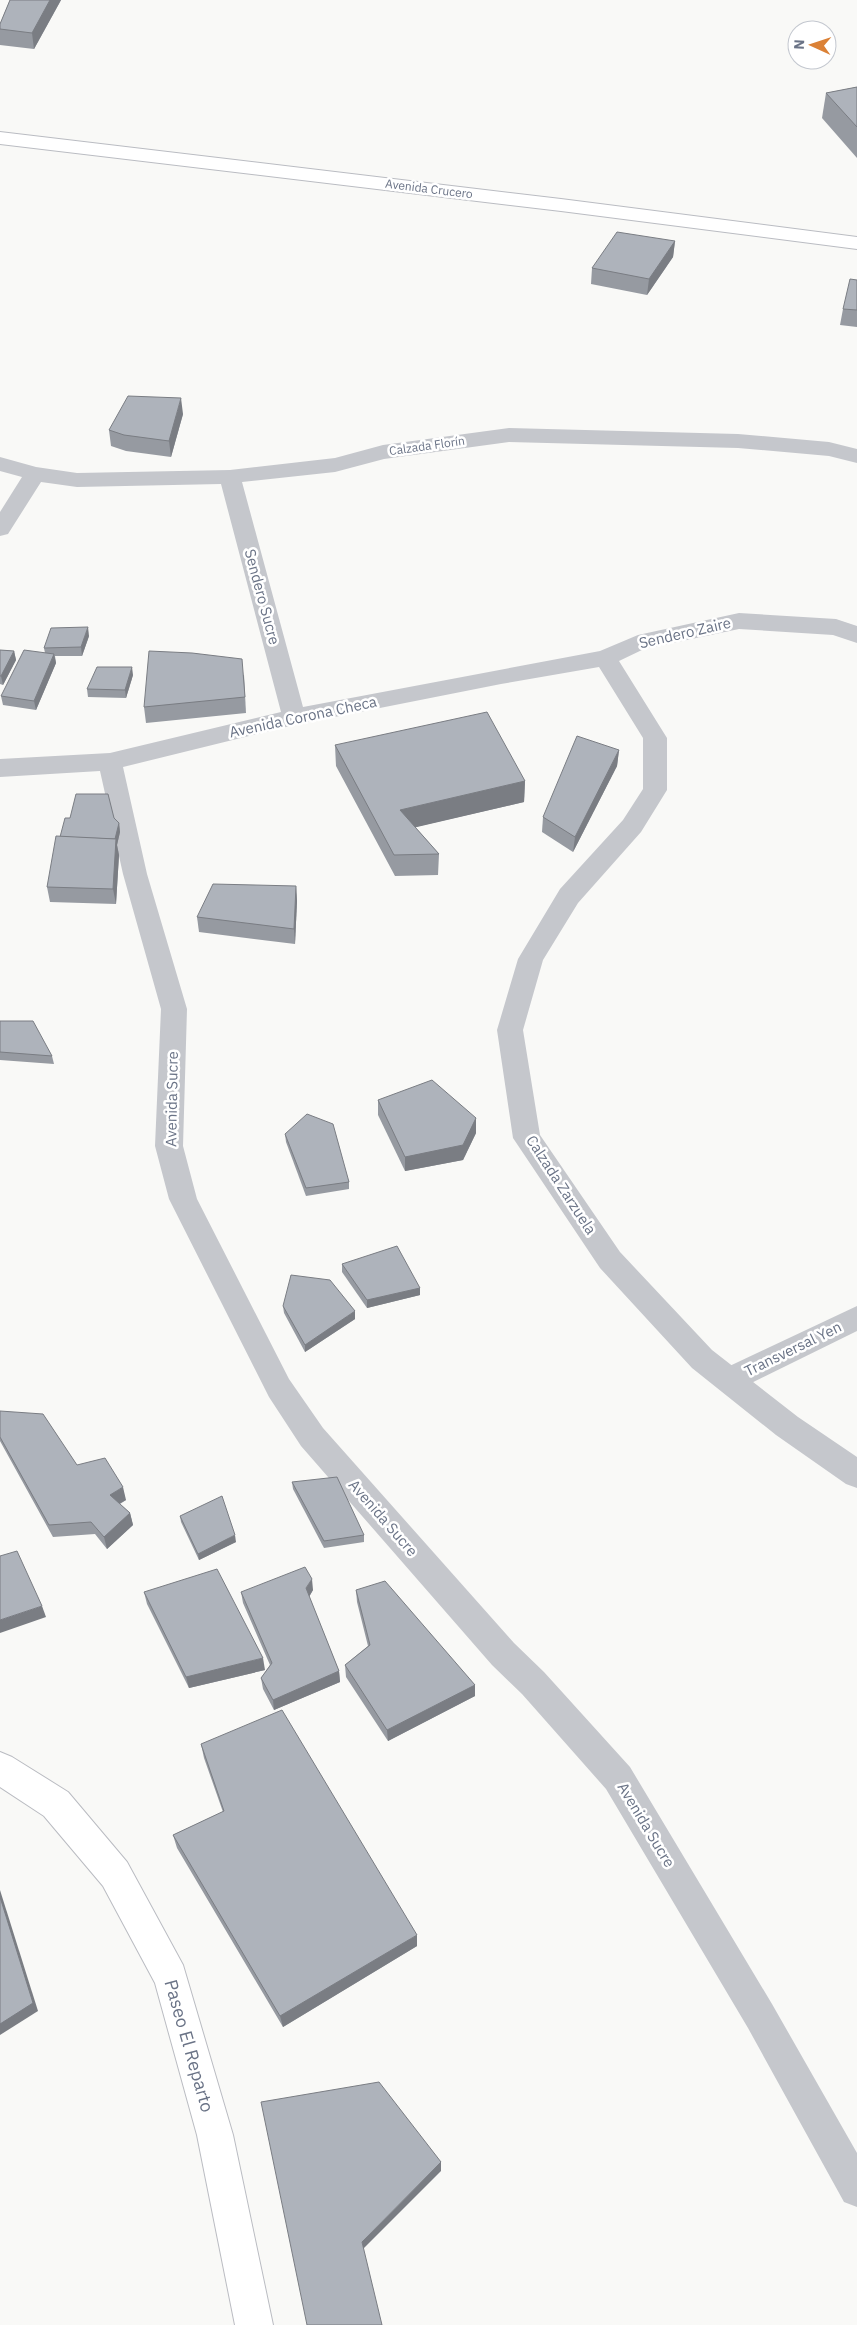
<svg xmlns="http://www.w3.org/2000/svg" width="857" height="2325" font-family="'IBM Plex Sans',sans-serif">
<style>
.lines{fill:none;stroke-linecap:round;stroke-linejoin:round}
.secondary-casing{stroke:#babcc2;stroke-width:2}
.lane{fill:#c5c7cc;fill-rule:evenodd}
.street{fill:#c5c7cc;fill-rule:evenodd}
.secondary{fill:#fff;fill-rule:evenodd}
.wall{fill:#969aa1}
.shaded-wall{fill:#7a7d83}
.building{fill:#aeb3bb;stroke:#7a7d83}
.labels{text-anchor:middle;stroke-width:5;stroke-linejoin:round;paint-order:stroke}
.far-street-label{font-size:12px;fill:#6a7386;stroke:#fff}
.street-label{font-size:15px;fill:#6a7386;stroke:#fff}
.near-street-label{font-size:18px;fill:#6a7386;stroke:#fff}
</style>
<rect width="100%" height="100%" fill="#f9f9f7"/>
<g class="lines">
<defs>
<g id="secondary">
<polygon points="0,132 561,199 857,237 857,249 561,211 0,144"/>
<polygon points="0,1752 12,1757 68,1792 127,1862 183,1965 233,2135 273,2325 235,2325 197,2135 155,1983 103,1886 44,1816 0,1787"/>
</g>
</defs>
<use href="#secondary" class="secondary-casing"/>
<polygon class="lane" points="857,1306 857,1331 739,1389 729,1392 719,1389 715,1380 719,1371"/>
<polygon class="street" points="509,428 738,434 829,442 857,449 857,463 829,456 738,448 509,442 384,459 335,472 242,482 303,707 600,651 638,635 739,613 836,619 857,626 857,643 833,635 739,629 644,649 619,661 667,738 667,790 641,832 578,903 543,960 523,1030 540,1135 620,1252 712,1350 798,1417 857,1457 857,1488 846,1484 776,1435 692,1368 600,1268 513,1138 497,1030 518,959 560,889 623,820 643,789 643,738 599,667 501,684 294,725 123,767 147,874 187,1009 183,1146 197,1199 289,1379 323,1428 514,1643 544,1672 630,1767 772,2004 857,2153 857,2207 844,2202 748,2028 606,1789 522,1694 492,1665 301,1446 269,1397 169,1199 155,1146 161,1009 123,874 100,771 0,777 0,759 110,753 281,712 221,484 77,487 41,482 8,534 0,536 0,512 22,477 0,471 0,457 36,467 77,473 230,470 335,458 383,445"/>
<use href="#secondary" class="secondary"/>
</g>
<g class="wall">
<polygon points="10,0 61,0 34,49 0,45 0,24"/>
<polygon points="857,87 857,158 822,118 826,93"/>
<polygon points="675,241 673,257 647,295 591,284 592,268"/>
<polygon points="857,280 857,327 840,325 843,309"/>
<polygon points="183,414 171,457 126,451 111,446 109,430"/>
<polygon points="89,636 82,656 55,656 56,663 36,710 3,705 1,696 45,653 44,648"/>
<polygon points="0,650 14,651 16,660 3,685 0,684"/>
<polygon points="133,675 126,698 88,697 87,689"/>
<polygon points="244,675 246,713 146,723 144,707"/>
<polygon points="335,745 525,781 524,802 415,827 439,854 438,875 395,876 336,766"/>
<polygon points="619,750 617,766 573,852 542,832 543,817"/>
<polygon points="114,818 119,823 120,832 117,845 119,855 116,904 50,902 47,887 60,837"/>
<polygon points="296,886 297,901 295,944 199,932 197,917"/>
<polygon points="0,1021 52,1056 54,1064 0,1060"/>
<polygon points="378,1100 476,1118 476,1133 463,1160 405,1171 378,1115"/>
<polygon points="285,1134 349,1182 349,1189 306,1196 286,1142"/>
<polygon points="342,1264 420,1288 420,1295 367,1308 342,1272"/>
<polygon points="283,1306 355,1319 305,1352 284,1313"/>
<polygon points="0,1411 126,1500 120,1504 130,1513 133,1525 107,1549 95,1534 53,1537 0,1441"/>
<polygon points="292,1482 364,1535 364,1542 324,1548 293,1489"/>
<polygon points="180,1516 236,1542 199,1560 181,1522"/>
<polygon points="313,1590 309,1597 339,1671 340,1682 274,1710 263,1689 261,1678 270,1665 243,1603 241,1592"/>
<polygon points="356,1590 475,1685 475,1696 388,1741 346,1677 345,1665 368,1646 357,1602"/>
<polygon points="144,1592 265,1670 189,1688 147,1604"/>
<polygon points="201,1744 417,1946 283,2027 177,1848 173,1835 223,1812 204,1758"/>
</g>
<g class="shaded-wall">
<polygon points="50,0 61,0 34,49 32,33"/>
<polygon points="675,241 673,257 647,295 649,279"/>
<polygon points="181,398 183,414 171,457 169,441"/>
<polygon points="88,627 89,636 82,656 81,647"/>
<polygon points="14,651 16,660 3,685 1,676"/>
<polygon points="54,654 56,663 36,710 34,701"/>
<polygon points="132,667 133,675 126,698 125,690"/>
<polygon points="619,750 617,766 573,852 575,837"/>
<polygon points="525,781 524,802 400,831 400,810"/>
<polygon points="119,823 120,832 117,845 119,855 116,904 113,889 114,842"/>
<polygon points="296,886 297,901 295,944 294,929"/>
<polygon points="476,1118 476,1133 463,1160 405,1171 405,1157"/>
<polygon points="420,1288 420,1295 367,1308 367,1300"/>
<polygon points="355,1311 355,1319 305,1352 305,1345"/>
<polygon points="123,1487 126,1500 113,1507 110,1495"/>
<polygon points="130,1513 133,1525 107,1549 104,1537"/>
<polygon points="235,1535 236,1542 199,1560 198,1554"/>
<polygon points="312,1579 313,1590 307,1600 306,1588"/>
<polygon points="42,1606 46,1617 0,1633 0,1620"/>
<polygon points="263,1658 265,1670 189,1688 186,1677"/>
<polygon points="339,1671 340,1682 274,1710 273,1700"/>
<polygon points="475,1685 475,1696 388,1741 387,1730"/>
<polygon points="0,1890 38,2011 0,2035"/>
<polygon points="417,1935 417,1946 283,2027 280,2016"/>
<polygon points="441,2162 441,2171 363,2249 362,2242"/>
</g>
<g class="building">
<polygon points="10,0 50,0 32,33 0,29 0,24"/>
<polygon points="857,87 857,127 826,93"/>
<polygon points="617,232 675,241 649,279 592,268"/>
<polygon points="850,279 857,280 857,310 843,309"/>
<polygon points="128,396 181,398 169,441 124,435 109,430"/>
<polygon points="88,627 81,647 44,648 51,628"/>
<polygon points="0,650 14,651 1,676 0,676"/>
<polygon points="24,650 54,654 34,701 1,696"/>
<polygon points="149,651 192,653 242,659 245,697 144,707"/>
<polygon points="97,667 132,667 125,690 87,689"/>
<polygon points="487,712 525,781 400,810 439,854 394,855 335,745"/>
<polygon points="577,736 619,750 575,837 543,817"/>
<polygon points="76,794 108,794 114,818 119,823 115,839 60,837 65,818 70,818"/>
<polygon points="56,836 116,839 113,889 47,887"/>
<polygon points="213,884 296,886 294,929 197,917"/>
<polygon points="0,1021 33,1021 52,1056 0,1052"/>
<polygon points="432,1080 476,1118 463,1145 405,1157 378,1100"/>
<polygon points="307,1114 333,1124 349,1182 306,1188 285,1134"/>
<polygon points="397,1246 420,1288 367,1300 342,1264"/>
<polygon points="291,1275 330,1280 355,1311 305,1345 283,1306"/>
<polygon points="0,1411 43,1414 77,1465 105,1458 123,1487 110,1495 130,1513 104,1537 91,1522 49,1525 0,1437"/>
<polygon points="337,1477 364,1535 324,1541 292,1482"/>
<polygon points="222,1496 235,1535 198,1554 180,1516"/>
<polygon points="17,1551 42,1606 0,1620 0,1556"/>
<polygon points="305,1567 312,1579 306,1588 339,1671 273,1700 261,1678 272,1663 241,1592"/>
<polygon points="217,1569 263,1658 186,1677 144,1592"/>
<polygon points="385,1581 475,1685 387,1730 345,1665 370,1645 356,1590"/>
<polygon points="282,1710 417,1935 280,2016 173,1835 224,1811 201,1744"/>
<polygon points="0,1897 33,2003 0,2024"/>
<polygon points="379,2082 441,2162 362,2242 382,2325 307,2325 261,2102"/>
</g>
<g class="labels">
<g class="far-street-label">
<text transform="translate(429 189) rotate(7)" y="4">Avenida Crucero</text>
<text transform="translate(427 446) rotate(-8)" y="4">Calzada Florín</text>
</g>
<g class="street-label">
<text transform="translate(262 597) rotate(75)" y="5">Sendero Sucre</text>
<text transform="translate(685 633) rotate(-13)" y="5">Sendero Zaire</text>
<text transform="translate(303 717) rotate(-12)" y="5">Avenida Corona Checa</text>
<text transform="translate(172 1099) rotate(-89)" y="5">Avenida Sucre</text>
<text transform="translate(561 1185) rotate(57)" y="5">Calzada Zarzuela</text>
<text transform="translate(793 1349) rotate(-26)" y="5">Transversal Yen</text>
<text transform="translate(383 1518) rotate(49)" y="5">Avenida Sucre</text>
<text transform="translate(646 1825) rotate(59)" y="5">Avenida Sucre</text>
</g>
<g class="near-street-label">
<text transform="translate(189 2046) rotate(74)" y="6">Paseo El Reparto</text>
</g>
</g>
<g transform="translate(812 45) rotate(273)"><circle r="24" fill="#ffffff" stroke="#c3c7cf"/>
<path d="M0-4L9 19L0 12L-9 19Z" fill="#db8136"/>
<text y="-8" font-size="14" font-weight="bold" text-anchor="middle" fill="#6a7386">N</text>
</g>
</svg>
